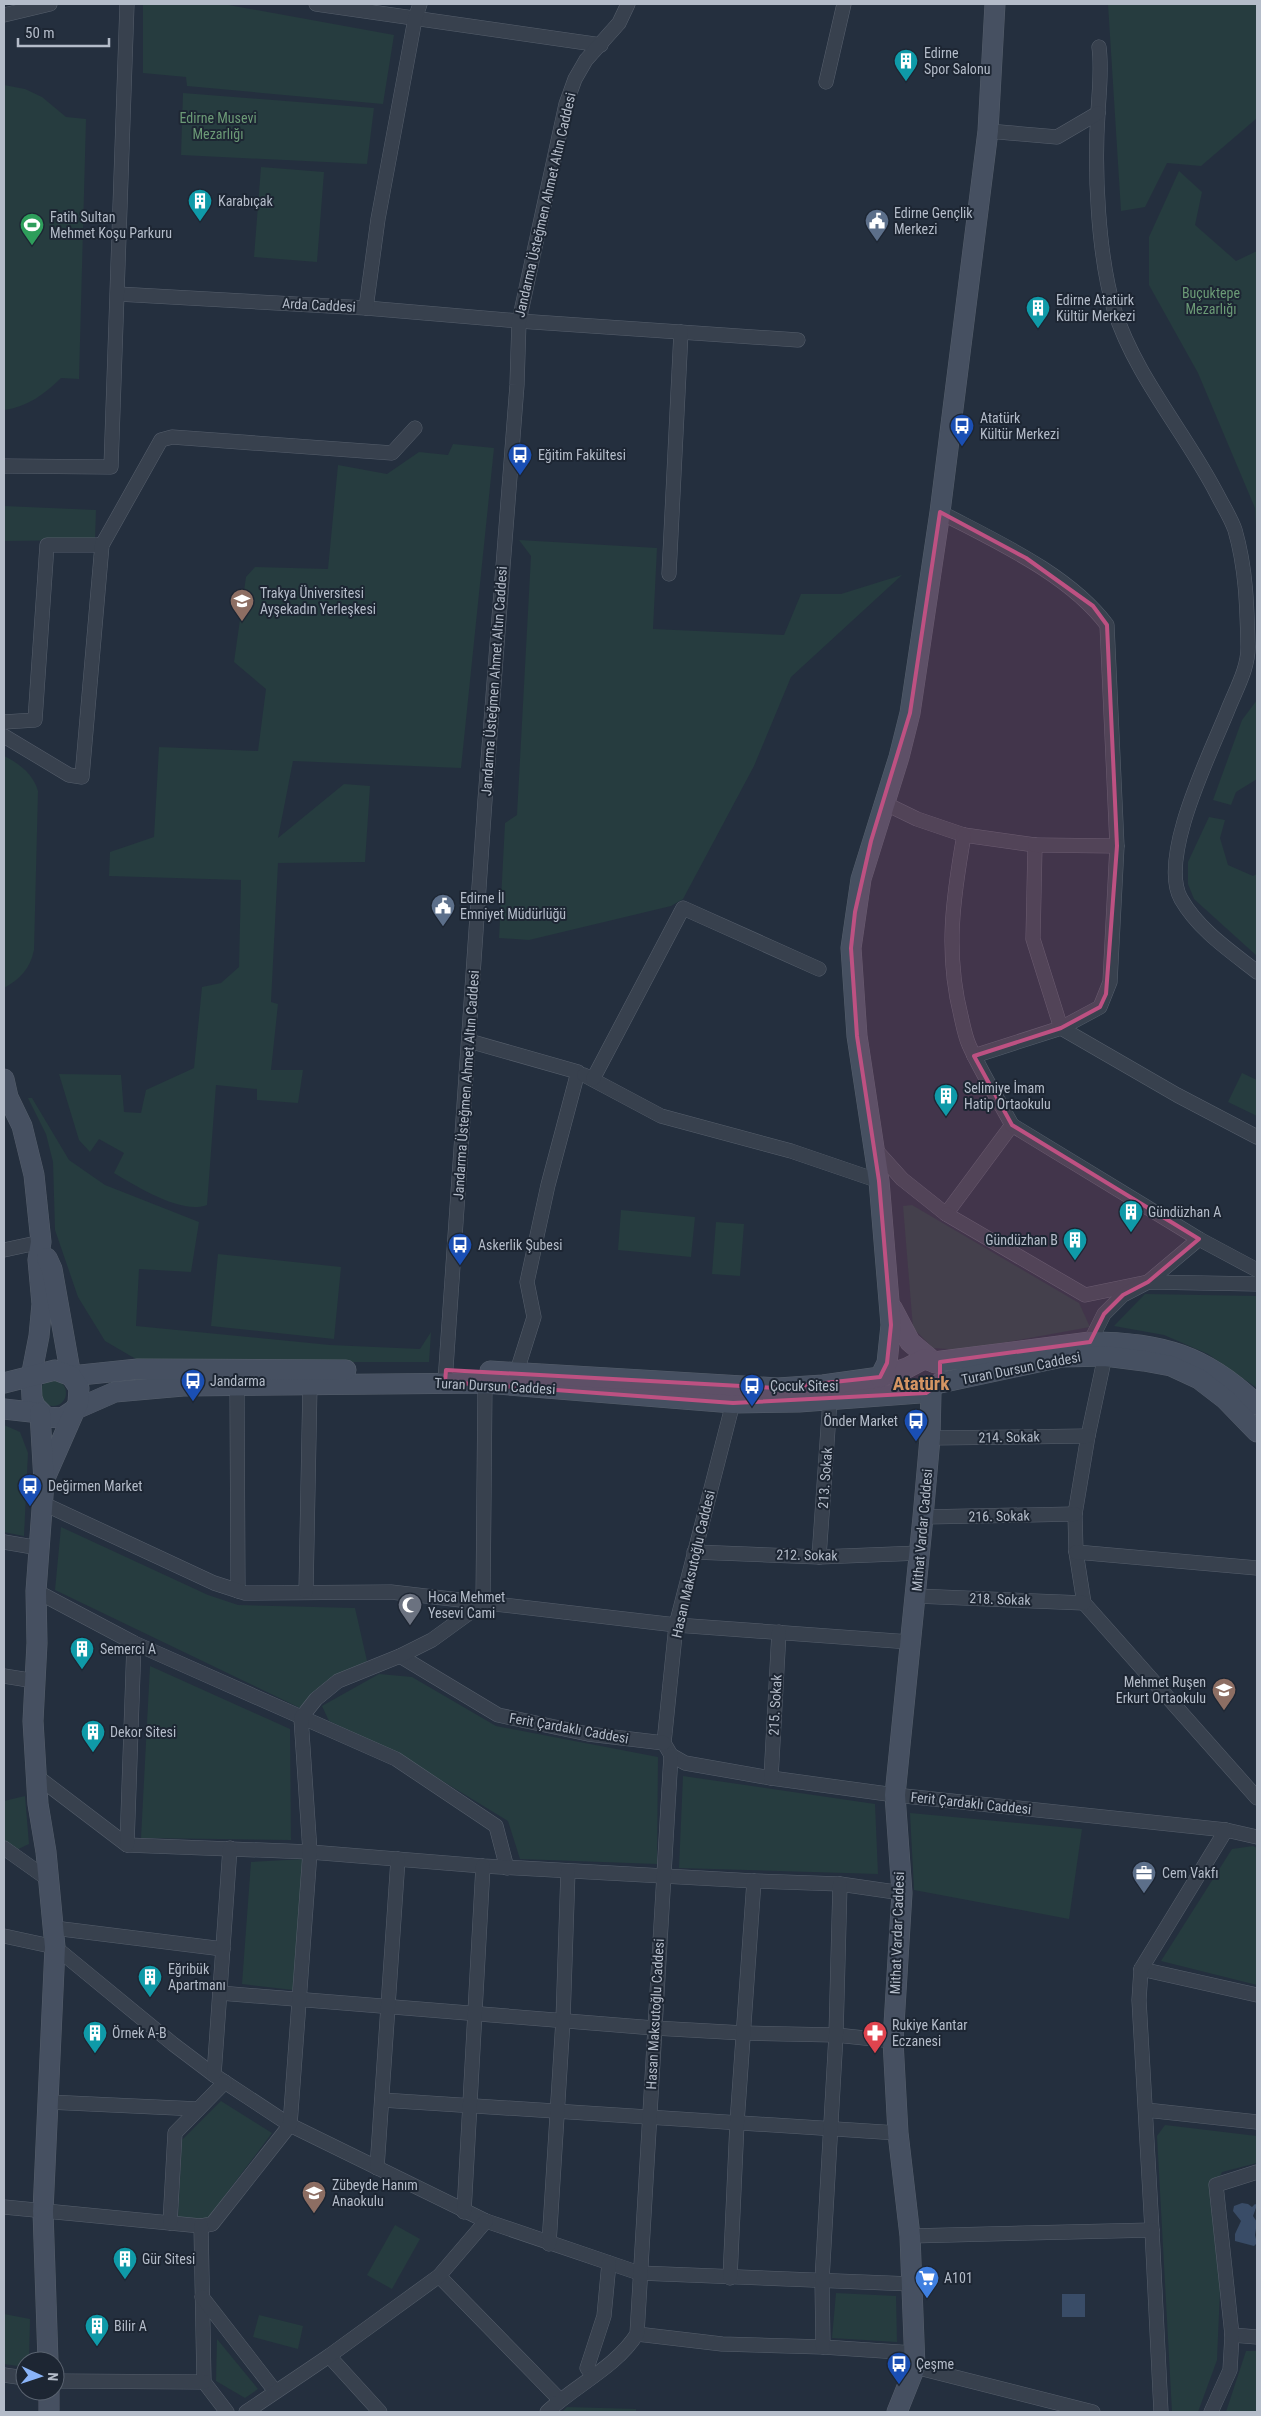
<svg xmlns="http://www.w3.org/2000/svg" width="1261" height="2416" font-family="'Roboto Condensed',sans-serif">
<style>
.green{fill:#263c3f}
.water{fill:#394c67}
.lines{fill:none;stroke-linecap:round;stroke-linejoin:round}
.street-casing{stroke:#565f6c;stroke-width:15}
.secondary-casing{stroke:#565f6c;stroke-width:21}
.street{stroke:#38414e;stroke-width:14}
.secondary{stroke:#465061;stroke-width:20}
.marked{fill:#bd5182;fill-opacity:0.2;stroke:#bd5182;stroke-width:4;stroke-linejoin:round}
.labels{text-anchor:middle;stroke-width:4;stroke-linejoin:round;paint-order:stroke}
.poi-label{font-size:14px;fill:#b4bcc9;stroke:#1d2633;text-anchor:start}
.park-label{font-size:14px;fill:#6b9a76;stroke:#1d2633}
.street-label{font-size:14px;fill:#b4bcc9;stroke:#1d2633}
.district-label{font-size:19px;font-weight:bold;fill:#d59563;stroke:#1d2633}
</style>
<rect width="100%" height="100%" fill="#242f3e"/>
<g class="green">
<polygon points="143,4 223,4 394,35 383,104 187,86 186,77 143,73"/>
<polygon points="1108,4 1257,4 1257,118 1201,166 1167,163 1145,207 1121,211"/>
<path d="M4,85L25,89L42,97L66,117L86,119L79,379L61,378C45,394 27,407 4,410Z"/>
<polygon points="183,93 374,108 367,164 181,155"/>
<polygon points="261,167 324,172 317,262 254,257"/>
<polygon points="1179,171 1202,192 1195,225 1236,261 1257,251 1257,546 1255,508 1198,373 1149,285 1149,237"/>
<path d="M453,444L494,448L461,768L293,761L278,838L344,784L370,786L365,862L278,863L271,1002L278,1004L271,1070H303L298,1103L257,1100V1089L216,1085L207,1205C182,1215 136,1186 114,1173L124,1153L99,1139L90,1152L79,1140L59,1074L121,1075L124,1112L141,1113L146,1090L194,1068L202,987L221,983L239,967L241,880L109,876L110,852L154,837L159,747L258,751L266,689L234,662L246,577L255,567L328,569L338,465L387,474L419,452L448,455Z"/>
<polygon points="4,506 96,510 95,540 4,541"/>
<polygon points="519,540 657,548 653,629 784,635 801,594 841,594 902,575 791,677 754,766 683,899 671,906 529,940 499,938 505,823 517,815 531,556"/>
<polygon points="1257,700 1257,779 1236,792 1231,805 1213,800 1242,720"/>
<path d="M4,756C20,764 33,774 38,791L34,950C30,969 20,979 4,988Z"/>
<polygon points="1209,817 1225,820 1220,838 1228,865 1253,876 1257,874 1257,956 1194,899 1188,884 1188,862"/>
<polygon points="1242,1073 1257,1080 1257,1116 1228,1102"/>
<polygon points="28,1098 32,1098 69,1160 105,1185 199,1222 191,1272 139,1269 136,1326 330,1345 420,1349 431,1332 429,1362 141,1362 105,1341 78,1297 55,1230 53,1162 46,1134"/>
<polygon points="912,1205 1079,1303 1090,1327 963,1350 933,1348 913,1328 903,1206"/>
<polygon points="621,1210 695,1217 691,1257 618,1250"/>
<polygon points="716,1222 744,1224 740,1276 712,1274"/>
<polygon points="218,1254 341,1267 334,1339 211,1326"/>
<polygon points="1145,1294 1257,1296 1257,1388 1208,1354 1164,1335 1114,1326"/>
<circle cx="53" cy="1393" r="13"/>
<polygon points="4,1425 20,1432 28,1453 24,1536 4,1532"/>
<polygon points="61,1527 208,1595 238,1605 355,1608 367,1661 329,1681 300,1708 55,1590"/>
<polygon points="150,1666 290,1729 291,1840 141,1838"/>
<polygon points="379,1674 412,1677 496,1726 658,1757 657,1864 520,1859 508,1821 395,1752 329,1721 322,1706"/>
<polygon points="683,1776 875,1804 878,1874 679,1868"/>
<polygon points="25,1796 29,1844 10,1853 4,1847 4,1801"/>
<polygon points="910,1813 1082,1829 1069,1919 914,1890"/>
<polygon points="1253,1846 1257,1848 1257,1985 1161,1961 1232,1849"/>
<polygon points="304,1859 293,1990 242,1984 251,1862"/>
<polygon points="221,2101 272,2133 208,2218 178,2218 182,2140"/>
<polygon points="1165,2125 1257,2136 1257,2163 1222,2172 1210,2196 1220,2290 1217,2360 1198,2412 1172,2412 1157,2136"/>
<polygon points="395,2225 420,2239 392,2289 367,2275"/>
<polygon points="836,2293 896,2296 897,2342 832,2338"/>
<polygon points="4,2314 30,2319 29,2361 25,2361 25,2367 4,2364"/>
<polygon points="259,2315 303,2326 298,2349 253,2337"/>
<polygon points="217,2339 258,2389 245,2398 216,2381"/>
<polygon points="1246,2351 1257,2351 1257,2412 1226,2412"/>
<polygon points="567,2407 636,2409 636,2412 562,2412"/>
</g>
<g class="water">
<polygon points="1242,2203 1248,2204 1252,2207 1255,2204 1257,2205 1253,2216 1257,2222 1255,2235 1257,2243 1254,2246 1235,2241 1235,2234 1241,2221 1233,2211 1234,2206"/>
<rect x="1062" y="2294" width="23" height="23"/>
</g>
<g class="lines">
<defs>
<g id="street">
<polyline points="316,4 601,45"/>
<polyline points="4,15 50,4"/>
<path d="M1099,47C1102,70 1099,91 1098,113C1094,169 1098,255 1114,309C1135,376 1185,432 1217,494C1223,506 1231,518 1235,530C1246,568 1247,606 1248,645C1249,668 1235,691 1227,712C1210,754 1158,858 1181,899C1199,930 1229,950 1257,972"/>
<polyline points="826,82 844,4"/>
<polyline points="988,131 1057,137 1098,113"/>
<polyline points="118,294 366,308 519,321 798,340"/>
<polyline points="366,308 378,219 415,19 420,4"/>
<polyline points="4,466 111,467 127,4"/>
<path d="M940,512C995,541 1069,574 1107,625L1117,846L1110,982L1100,1007L1061,1028"/>
<polyline points="669,574 681,332"/>
<polyline points="4,722 35,720 47,545 102,545"/>
<polyline points="4,736 69,775 82,777 102,545 161,440 172,437 392,453 415,428"/>
<polyline points="884,803 917,819 964,835 1035,845 1033,939 1061,1028 974,1056"/>
<polyline points="1035,845 1117,846"/>
<polyline points="1061,1028 1177,1095 1257,1137"/>
<polyline points="469,1041 578,1072 548,1185 527,1282 534,1317 517,1371"/>
<polyline points="584,1075 661,1116 791,1151 879,1181"/>
<polyline points="593,1079 683,908 819,969"/>
<path d="M875,1149L902,1179L946,1214L1012,1125C998,1099 981,1072 969,1045C965,1036 963,1025 961,1016C945,953 953,898 964,835"/>
<polyline points="946,1214 1085,1295 1148,1282 1199,1239 1012,1125"/>
<polyline points="1199,1239 1257,1270"/>
<polyline points="4,1250 41,1242"/>
<polyline points="1090,1342 1104,1314 1123,1295 1148,1282 1257,1284"/>
<polyline points="1105,1356 1088,1436 1075,1514 1076,1552 1084,1603 1257,1798"/>
<polyline points="445,1382 485,800 517,385 519,321 566,104 575,79 586,60 619,23 628,4"/>
<polyline points="237,1385 238,1591"/>
<polyline points="733,1403 676,1625 664,1743 671,1755 685,1763 771,1778 895,1795 1226,1830 1257,1837"/>
<polyline points="930,1438 1088,1436"/>
<polyline points="42,1503 214,1583 245,1593 391,1592 676,1625 910,1642"/>
<polyline points="923,1517 1075,1514"/>
<polyline points="4,1542 39,1548"/>
<polyline points="694,1552 819,1557 920,1553"/>
<polyline points="1076,1552 1257,1568"/>
<polyline points="819,1557 830,1400"/>
<polyline points="36,1591 134,1643 396,1759 496,1826 507,1868"/>
<polyline points="306,1591 310,1384"/>
<polyline points="916,1596 1084,1603"/>
<polyline points="483,1603 485,1383"/>
<polyline points="400,1656 498,1715 588,1734 664,1743"/>
<polyline points="4,1676 35,1681"/>
<polyline points="35,1775 127,1845 310,1852 483,1866 754,1881 840,1884 902,1893"/>
<polyline points="771,1778 779,1632"/>
<polyline points="127,1845 134,1643"/>
<polyline points="4,1848 49,1880"/>
<polyline points="54,1928 223,1949"/>
<polyline points="4,1936 55,1947 173,2044 214,2075 290,2125 486,2221 639,2273 912,2284"/>
<polyline points="1141,1969 1257,1995"/>
<polyline points="220,1993 654,2028 744,2033 836,2035 893,2041"/>
<polyline points="214,2075 230,1848"/>
<polyline points="382,2100 898,2133"/>
<polyline points="48,2102 198,2109"/>
<polyline points="1146,2110 1257,2122"/>
<polyline points="377,2168 398,1859"/>
<polyline points="4,2207 170,2223 201,2226 212,2224 290,2125 310,1852 301,1718 316,1699 338,1681 400,1656 432,1640 483,1603"/>
<polyline points="464,2212 483,1866"/>
<polyline points="170,2223 175,2133 225,2082"/>
<polyline points="201,2226 204,2382 227,2412"/>
<polyline points="1152,2230 1139,2000 1141,1969 1226,1830"/>
<polyline points="910,2236 1152,2230 1161,2412"/>
<polyline points="549,2244 563,2020 568,1871"/>
<polyline points="439,2276 560,2400"/>
<polyline points="730,2278 737,2123 754,1881"/>
<polyline points="202,2297 275,2391"/>
<polyline points="637,2334 722,2344 823,2347 914,2353"/>
<polyline points="1232,2335 1257,2337"/>
<polyline points="823,2347 822,2280 836,2035 840,1884"/>
<polyline points="329,2356 380,2412"/>
<polyline points="915,2367 1093,2412"/>
<polyline points="4,2375 25,2378"/>
<polyline points="593,2376 587,2368 604,2316 609,2263"/>
<polyline points="55,2381 204,2382"/>
<polyline points="246,2412 329,2356 439,2276 486,2221"/>
<path d="M547,2412C576,2385 616,2367 637,2334L671,1755"/>
<polyline points="1211,2412 1230,2370 1232,2335 1216,2185 1257,2172"/>
</g>
<g id="secondary">
<polyline points="4,1079 8,1097 22,1126 34,1175 41,1242 38,1260 42,1304 39,1336 31,1377 32,1398 35,1406 46,1417 62,1418 74,1410 115,1392 183,1386 485,1383 733,1403 799,1402 920,1393"/>
<polyline points="47,1258 52,1269 71,1376"/>
<polyline points="892,1308 910,1342 935,1363"/>
<path d="M490,1371L778,1388L823,1385L880,1377L907,1368L924,1359L934,1362L1090,1342C1160,1342 1206,1355 1257,1405"/>
<polyline points="71,1376 138,1369 346,1370"/>
<polyline points="880,1377 887,1363 891,1325 879,1181 857,1036 851,948 861,879 899,757 910,713 940,512 988,131 995,4"/>
<polyline points="4,1383 55,1370 71,1376 79,1388 78,1403 45,1478"/>
<polyline points="940,1383 1062,1357 1105,1356 1144,1361 1171,1366 1199,1379 1225,1399 1257,1432"/>
<polyline points="4,1409 40,1413"/>
<polyline points="40,1413 44,1482 36,1591 37,1643 33,1721 38,1804 46,1852 55,1947 43,2211 48,2361"/>
<polyline points="49,2391 49,2412"/>
<polyline points="897,2412 915,2367 910,2236 898,2133 893,2041 902,1893 895,1795 923,1517 930,1438 931,1392"/>
</g>
</defs>
<use href="#street" class="street-casing"/>
<use href="#secondary" class="secondary-casing"/>
<use href="#street" class="street"/>
<use href="#secondary" class="secondary"/>
</g>
<path class="marked" d="M940,512L1026,558L1093,606L1107,625L1117,846L1106,994L1100,1007L1061,1028L974,1056L1012,1125L1199,1239L1148,1282L1123,1295L1104,1314L1090,1342L940,1362V1383L926,1393L733,1403L445,1382L446,1370L778,1388L880,1377L887,1363L891,1325L879,1181L857,1036L851,948L855,912L871,841L910,713Z"/>
<defs>
<symbol id="building-pin" viewBox="-11 -11 22 30"><path d="M0 17L-7.5 6A9.5 9.5 0 1 1 7.5 6Z" fill="#0f9aa8" stroke="#1d2633"/><path d="M-4-6H4V6H1V3H-1V6H-4ZM-2.5-4.3h1.7v1.8h-1.7ZM.8-4.3h1.7v1.8H.8ZM-2.5-1h1.7V.8h-1.7ZM.8-1h1.7V.8H.8Z" fill="#fff"/></symbol>
<symbol id="civic-pin" viewBox="-11 -11 22 30"><path d="M0 17L-7.5 6A9.5 9.5 0 1 1 7.5 6Z" fill="#5c6f8a" stroke="#1d2633"/><path d="M-.6-6.5H3V-4.5H.6V-3L4-1V1h2V6H-6V1h2V-1L-.6-3ZM-1.2 2.5V6h2.4V2.5Z" fill="#fff"/></symbol>
<symbol id="stadium-pin" viewBox="-11 -11 22 30"><path d="M0 17L-7.5 6A9.5 9.5 0 1 1 7.5 6Z" fill="#2e9e5b" stroke="#1d2633"/><path d="M0-5a6.5 5 0 1 0 0 10a6.5 5 0 1 0 0-10ZM-3.5-1.8h7v3.6h-7Z" fill="#fff"/></symbol>
<symbol id="bus-pin" viewBox="-11 -11 22 30"><path d="M0 17L-7.5 6A9.5 9.5 0 1 1 7.5 6Z" fill="#1a4fb4" stroke="#1d2633"/><path d="M-5-6H5V4H4V6H2V4H-2V6H-4V4H-5ZM-3.5-4V0h7V-4ZM-3.5 1.2v1.5H-2V1.2ZM2 1.2v1.5H3.5V1.2Z" fill="#fff"/></symbol>
<symbol id="university-pin" viewBox="-11 -11 22 30"><path d="M0 17L-7.5 6A9.5 9.5 0 1 1 7.5 6Z" fill="#8d6e63" stroke="#1d2633"/><path d="M0-5L7-2L0 1L-7-2ZM-4 1L0 2.5L4 1V4Q0 6-4 4Z" fill="#fff"/></symbol>
<symbol id="mosque-pin" viewBox="-11 -11 22 30"><path d="M0 17L-7.5 6A9.5 9.5 0 1 1 7.5 6Z" fill="#6b7280" stroke="#1d2633"/><path d="M3.5-4.9A6 6 0 1 0 3.5 4.9A5 5 0 1 1 3.5-4.9Z" fill="#fff"/></symbol>
<symbol id="school-pin" viewBox="-11 -11 22 30"><path d="M0 17L-7.5 6A9.5 9.5 0 1 1 7.5 6Z" fill="#8d6e63" stroke="#1d2633"/><path d="M0-5L7-2L0 1L-7-2ZM-4 1L0 2.5L4 1V4Q0 6-4 4Z" fill="#fff"/></symbol>
<symbol id="office-pin" viewBox="-11 -11 22 30"><path d="M0 17L-7.5 6A9.5 9.5 0 1 1 7.5 6Z" fill="#5c6f8a" stroke="#1d2633"/><path d="M-6-3h4V-5.5h4V-3h4V5H-6ZM-1-4.5V-3h2v-1.5ZM-6 0V1H6V0Z" fill="#fff"/></symbol>
<symbol id="pharmacy-pin" viewBox="-11 -11 22 30"><path d="M0 17L-7.5 6A9.5 9.5 0 1 1 7.5 6Z" fill="#e0444e" stroke="#1d2633"/><path d="M-2-6h4v4h4v4h-4v4h-4v-4h-4v-4h4Z" fill="#fff"/></symbol>
<symbol id="supermarket-pin" viewBox="-11 -11 22 30"><path d="M0 17L-7.5 6A9.5 9.5 0 1 1 7.5 6Z" fill="#3f7fe0" stroke="#1d2633"/><path d="M-6-5.5h2.5l.6 2H6L4.5 2H-2.5L-4.4-4H-6ZM-1.5 3.2a1.3 1.3 0 1 0 .1 0ZM3 3.2a1.3 1.3 0 1 0 .1 0Z" fill="#fff"/></symbol>
</defs>
<g fill-rule="evenodd">
<use href="#building-pin" x="892" y="47" width="28" height="38"/>
<use href="#building-pin" x="186" y="187" width="28" height="38"/>
<use href="#civic-pin" x="863" y="207" width="28" height="38"/>
<use href="#stadium-pin" x="18" y="211" width="28" height="38"/>
<use href="#building-pin" x="1024" y="294" width="28" height="38"/>
<use href="#bus-pin" x="948" y="412" width="28" height="38"/>
<use href="#bus-pin" x="506" y="441" width="28" height="38"/>
<use href="#university-pin" x="228" y="587" width="28" height="38"/>
<use href="#civic-pin" x="429" y="892" width="28" height="38"/>
<use href="#building-pin" x="932" y="1082" width="28" height="38"/>
<use href="#building-pin" x="1117" y="1198" width="28" height="38"/>
<use href="#building-pin" x="1061" y="1226" width="28" height="38"/>
<use href="#bus-pin" x="446" y="1231" width="28" height="38"/>
<use href="#bus-pin" x="179" y="1367" width="28" height="38"/>
<use href="#bus-pin" x="738" y="1372" width="28" height="38"/>
<use href="#bus-pin" x="902" y="1407" width="28" height="38"/>
<use href="#bus-pin" x="16" y="1472" width="28" height="38"/>
<use href="#mosque-pin" x="396" y="1591" width="28" height="38"/>
<use href="#building-pin" x="68" y="1635" width="28" height="38"/>
<use href="#school-pin" x="1210" y="1676" width="28" height="38"/>
<use href="#building-pin" x="79" y="1718" width="28" height="38"/>
<use href="#office-pin" x="1130" y="1859" width="28" height="38"/>
<use href="#building-pin" x="136" y="1963" width="28" height="38"/>
<use href="#building-pin" x="81" y="2019" width="28" height="38"/>
<use href="#pharmacy-pin" x="861" y="2019" width="28" height="38"/>
<use href="#school-pin" x="300" y="2179" width="28" height="38"/>
<use href="#building-pin" x="111" y="2245" width="28" height="38"/>
<use href="#supermarket-pin" x="913" y="2264" width="28" height="38"/>
<use href="#building-pin" x="83" y="2312" width="28" height="38"/>
<use href="#bus-pin" x="885" y="2350" width="28" height="38"/>
</g>
<g class="labels">
<g class="poi-label">
<text x="924" y="58">Edirne<tspan x="924" dy="16">Spor Salonu</tspan></text>
<text x="218" y="206">Karabıçak</text>
<text x="894" y="218">Edirne Gençlik<tspan x="894" dy="16">Merkezi</tspan></text>
<text x="50" y="222">Fatih Sultan<tspan x="50" dy="16">Mehmet Koşu Parkuru</tspan></text>
<text x="1056" y="305">Edirne Atatürk<tspan x="1056" dy="16">Kültür Merkezi</tspan></text>
<text x="980" y="423">Atatürk<tspan x="980" dy="16">Kültür Merkezi</tspan></text>
<text x="538" y="460">Eğitim Fakültesi</text>
<text x="260" y="598">Trakya Üniversitesi<tspan x="260" dy="16">Ayşekadın Yerleşkesi</tspan></text>
<text x="460" y="903">Edirne İl<tspan x="460" dy="16">Emniyet Müdürlüğü</tspan></text>
<text x="964" y="1093">Selimiye İmam<tspan x="964" dy="16">Hatip Ortaokulu</tspan></text>
<text x="1148" y="1217">Gündüzhan A</text>
<text x="1058" y="1245" text-anchor="end">Gündüzhan B</text>
<text x="478" y="1250">Askerlik Şubesi</text>
<text x="210" y="1386">Jandarma</text>
<text x="770" y="1391">Çocuk Sitesi</text>
<text x="898" y="1426" text-anchor="end">Önder Market</text>
<text x="48" y="1491">Değirmen Market</text>
<text x="428" y="1602">Hoca Mehmet<tspan x="428" dy="16">Yesevi Cami</tspan></text>
<text x="100" y="1654">Semerci A</text>
<text x="1206" y="1687" text-anchor="end">Mehmet Ruşen<tspan x="1206" dy="16">Erkurt Ortaokulu</tspan></text>
<text x="110" y="1737">Dekor Sitesi</text>
<text x="1162" y="1878">Cem Vakfı</text>
<text x="168" y="1974">Eğribük<tspan x="168" dy="16">Apartmanı</tspan></text>
<text x="892" y="2030">Rukiye Kantar<tspan x="892" dy="16">Eczanesi</tspan></text>
<text x="112" y="2038">Örnek A-B</text>
<text x="332" y="2190">Zübeyde Hanım<tspan x="332" dy="16">Anaokulu</tspan></text>
<text x="142" y="2264">Gür Sitesi</text>
<text x="944" y="2283">A101</text>
<text x="114" y="2331">Bilir A</text>
<text x="916" y="2369">Çeşme</text>
</g>
<g class="park-label">
<text x="218" y="123">Edirne Musevi<tspan x="218" dy="16">Mezarlığı</tspan></text>
<text x="1211" y="298">Buçuktepe<tspan x="1211" dy="16">Mezarlığı</tspan></text>
</g>
<g class="street-label">
<text transform="translate(545 205) rotate(-77)" y="5">Jandarma Üsteğmen Ahmet Altın Caddesi</text>
<text transform="translate(319 305) rotate(3)" y="5">Arda Caddesi</text>
<text transform="translate(494 681) rotate(-86)" y="5">Jandarma Üsteğmen Ahmet Altın Caddesi</text>
<text transform="translate(466 1085) rotate(-86)" y="5">Jandarma Üsteğmen Ahmet Altın Caddesi</text>
<text transform="translate(1021 1368) rotate(-11)" y="5">Turan Dursun Caddesi</text>
<text transform="translate(495 1386) rotate(3)" y="5">Turan Dursun Caddesi</text>
<text transform="translate(1009 1437) rotate(-1)" y="5">214. Sokak</text>
<text transform="translate(825 1478) rotate(-86)" y="5">213. Sokak</text>
<text transform="translate(999 1516) rotate(-1)" y="5">216. Sokak</text>
<text transform="translate(922 1530) rotate(-85)" y="5">Mithat Vardar Caddesi</text>
<text transform="translate(807 1555) rotate(1)" y="5">212. Sokak</text>
<text transform="translate(693 1564) rotate(-77)" y="5">Hasan Maksutoğlu Caddesi</text>
<text transform="translate(1000 1599) rotate(2)" y="5">218. Sokak</text>
<text transform="translate(775 1705) rotate(-87)" y="5">215. Sokak</text>
<text transform="translate(569 1728) rotate(10)" y="5">Ferit Çardaklı Caddesi</text>
<text transform="translate(971 1803) rotate(6)" y="5">Ferit Çardaklı Caddesi</text>
<text transform="translate(897 1933) rotate(-88)" y="5">Mithat Vardar Caddesi</text>
<text transform="translate(655 2014) rotate(-87)" y="5">Hasan Maksutoğlu Caddesi</text>
</g>
<g class="district-label">
<text x="921" y="1390">Atatürk</text>
</g>
</g>
<rect width="1261" height="2416" fill="none" stroke="#b4bcc9" stroke-width="10"/>
<g transform="translate(40 2376) rotate(93)"><circle r="24" fill="#1d2633" stroke="#59626f"/>
<path d="M0-4L9 19L0 12L-9 19Z" fill="#8ab4f8"/>
<text y="-8" font-size="14" font-weight="bold" text-anchor="middle" fill="#b4bcc9">N</text>
</g>
<path d="M18 38v8h91v-8" fill="none" stroke="#b4bcc9" stroke-width="2.5"/>
<text x="25" y="38" font-size="15" fill="#b4bcc9" stroke="#1d2633" stroke-width="4" paint-order="stroke">50 m</text>
</svg>
